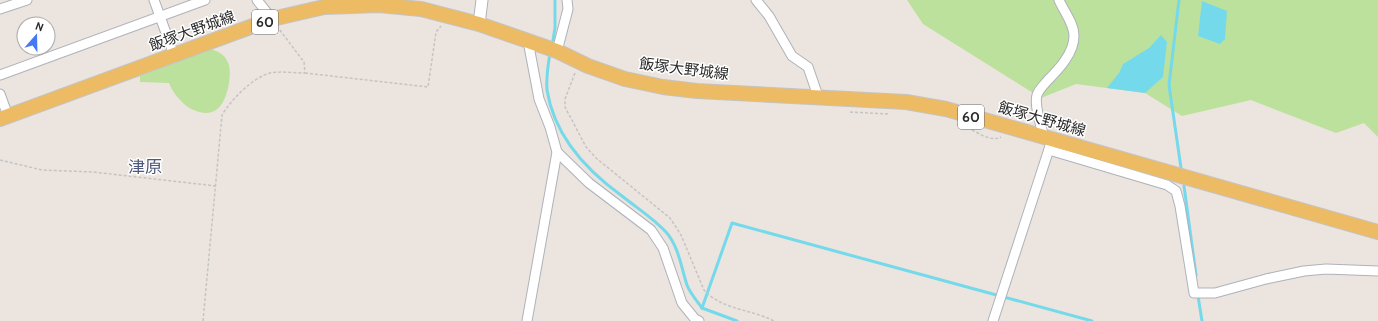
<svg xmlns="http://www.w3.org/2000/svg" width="1378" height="321" font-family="Cabin,'Noto Sans JP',sans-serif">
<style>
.green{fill:#bce19c}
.water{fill:#74daeb}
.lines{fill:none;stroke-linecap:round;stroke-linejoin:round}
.stream{stroke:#74daeb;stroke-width:3}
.minor-casing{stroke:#aeb2bb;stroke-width:11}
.tertiary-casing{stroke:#aeb2bb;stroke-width:13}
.primary-casing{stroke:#c4c4c4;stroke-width:16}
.path{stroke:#c4c4c4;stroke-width:1.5;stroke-dasharray:3 2;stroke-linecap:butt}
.minor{stroke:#fff;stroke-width:9}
.tertiary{stroke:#fff;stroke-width:11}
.primary{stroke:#ecbb63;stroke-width:14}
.labels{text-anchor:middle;stroke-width:3;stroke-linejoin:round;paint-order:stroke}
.shield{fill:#fff;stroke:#6b6b6b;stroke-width:1}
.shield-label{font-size:14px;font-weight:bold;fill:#2b2b2b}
.street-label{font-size:15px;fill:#2b2b2b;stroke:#fff}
.quarter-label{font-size:17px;fill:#4d5a7b;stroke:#fff}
</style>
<rect width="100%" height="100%" fill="#ece4de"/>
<g class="green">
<polygon points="907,0 1378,0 1378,137 1364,123 1336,133 1251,100 1182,116 1145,93 1076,84 1041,98 923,24"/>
<path d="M211,49C216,51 223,53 226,59C231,66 230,75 229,83C226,101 218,119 196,111C191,109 187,107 183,103C177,97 172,91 169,83L140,82V76Z"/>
</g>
<g class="water">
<polygon points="1202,1 1227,11 1225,39 1220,44 1198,36"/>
<polygon points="1161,35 1167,42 1163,77 1145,93 1107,88 1119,73 1123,64 1149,48"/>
</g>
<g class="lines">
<g class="stream">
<polyline points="1179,0 1169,85 1181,168"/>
<polyline points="552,46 555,28 555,0"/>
<path d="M550,53C548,65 546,78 547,90C554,135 586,170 622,196C637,208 653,218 666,232C679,247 681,267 687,285C690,293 697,301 702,308"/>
<polyline points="1184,186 1196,275"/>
<polyline points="1198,296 1202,321"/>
<polyline points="702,308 732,223 1092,321"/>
<polyline points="702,308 737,321"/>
</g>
<defs>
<g id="minor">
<polyline points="154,0 174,55"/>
<polyline points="257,0 272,19"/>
<polyline points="756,0 769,16 792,56 808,67 818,96"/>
<polyline points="0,9 27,0"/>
<polyline points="557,51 568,9 567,0"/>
<polyline points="0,75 205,0"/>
<polyline points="0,94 8,116"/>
<path d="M1044,137C1041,126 1034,105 1037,95C1039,89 1044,85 1048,80C1059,69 1074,53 1074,36C1074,23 1064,12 1059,0"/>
<polyline points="1049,150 1167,185 1176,191 1180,206 1194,293 1215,293 1266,279 1304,271 1326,269 1378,271"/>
<polyline points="557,152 589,183 651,230 663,248 682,303 695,319 699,321"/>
<polyline points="527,321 557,152 550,127 539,99 528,41"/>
<polyline points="993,321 1050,146"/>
</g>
<polyline id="tertiary" points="479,24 482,0"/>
<polyline id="primary" points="0,119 272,19 324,7 379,5 421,9 479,24 557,51 588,66 625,79 663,87 697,91 906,102 946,109 1378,232"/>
</defs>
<use href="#minor" class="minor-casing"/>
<use href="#tertiary" class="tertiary-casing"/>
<use href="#primary" class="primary-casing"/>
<g class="path">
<polyline points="305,73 428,87 436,32 441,26"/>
<path d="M575,73L565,99V107L586,147L596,158L670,218L681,235L704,290C722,310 751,309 774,321"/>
<polyline points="850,112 888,114"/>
<path d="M972,130C980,134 992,142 1001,137"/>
<polyline points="0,160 42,170 93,172 216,186"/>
<path d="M203,321L222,115C231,100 252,78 270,73C281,71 294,73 305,73L304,62L279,29"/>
</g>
<use href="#minor" class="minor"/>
<use href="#tertiary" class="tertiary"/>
<use href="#primary" class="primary"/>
</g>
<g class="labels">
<g class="shield">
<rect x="252" y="10" width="26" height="24" rx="3"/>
<rect x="958" y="105" width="26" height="24" rx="3"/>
</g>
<g class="shield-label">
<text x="265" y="27">60</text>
<text x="971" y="122">60</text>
</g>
<g class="street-label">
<text transform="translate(192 31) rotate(-20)" y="5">飯塚大野城線</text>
<text transform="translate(684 69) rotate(7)" y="5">飯塚大野城線</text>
<text transform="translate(1042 119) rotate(16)" y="5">飯塚大野城線</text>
</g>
<g class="quarter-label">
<text x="145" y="173">津原</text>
</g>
</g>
<g transform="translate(36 36) rotate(20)"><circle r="19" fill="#ffffff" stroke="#aaaaaa"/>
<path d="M0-3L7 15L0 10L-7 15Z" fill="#437af4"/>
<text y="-6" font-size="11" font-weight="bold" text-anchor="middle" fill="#2b2b2b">N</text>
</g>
</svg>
